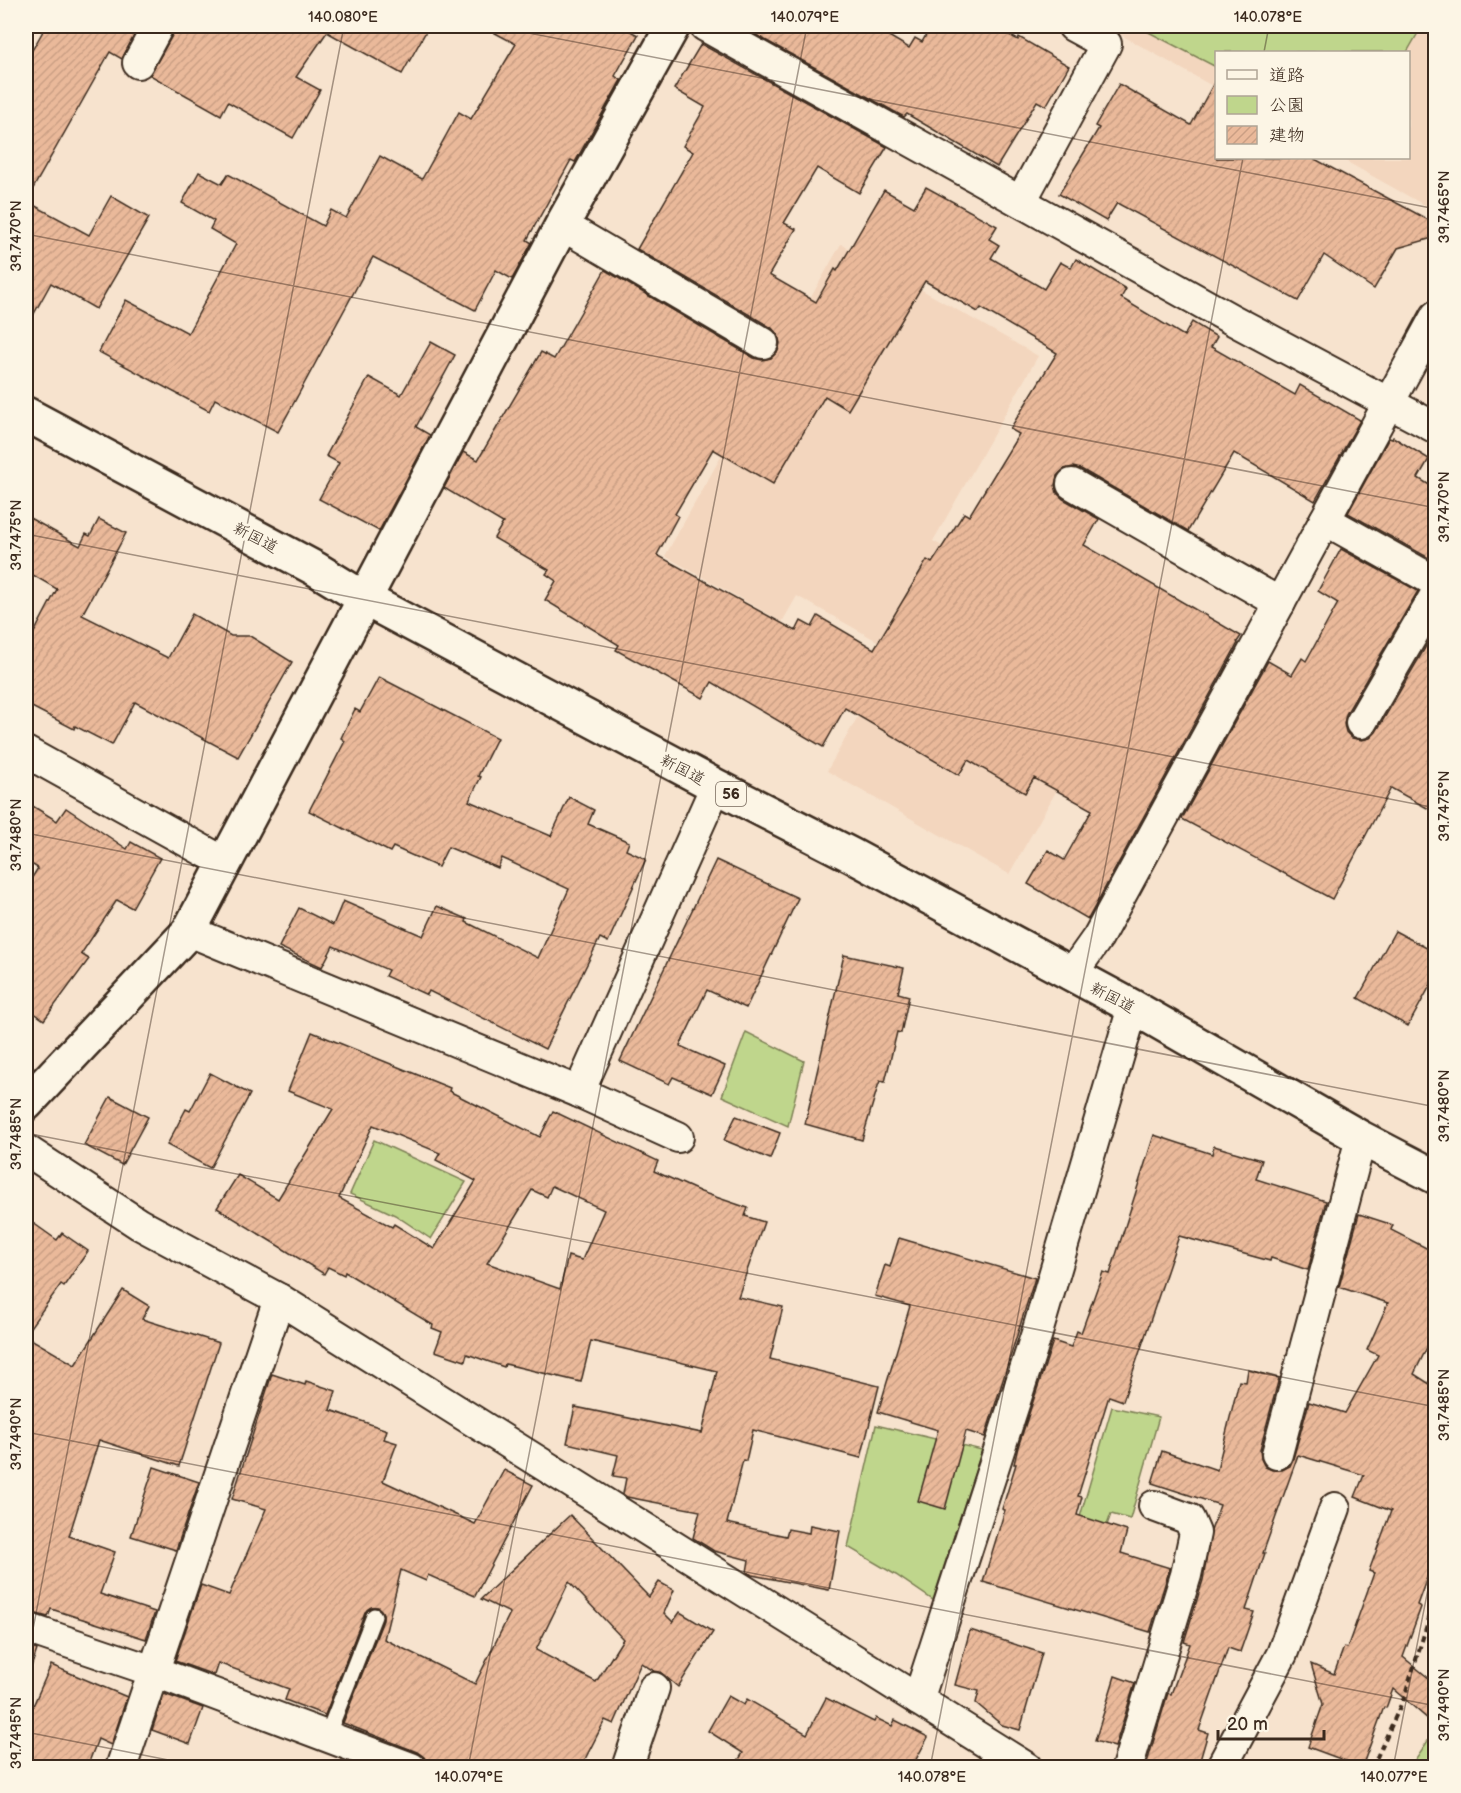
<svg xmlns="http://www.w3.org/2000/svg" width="1461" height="1793" font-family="'Balsamiq Sans','Klee One',sans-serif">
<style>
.built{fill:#f3d6be}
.green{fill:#bfd68c;stroke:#7d8055;stroke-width:1.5}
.building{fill:url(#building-hatch);stroke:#3b2a1e;stroke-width:1.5;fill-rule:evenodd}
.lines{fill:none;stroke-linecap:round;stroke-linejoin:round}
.service-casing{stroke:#3b2a1e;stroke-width:20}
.minor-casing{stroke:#3b2a1e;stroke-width:34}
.tertiary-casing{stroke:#3b2a1e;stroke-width:38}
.primary-casing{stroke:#3b2a1e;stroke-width:38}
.path{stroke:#3b2a1e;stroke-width:4;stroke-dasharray:6 4.5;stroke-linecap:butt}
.service{stroke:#fcf5e5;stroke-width:15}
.minor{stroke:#fcf5e5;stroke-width:30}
.tertiary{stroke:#fcf5e5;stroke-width:33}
.primary{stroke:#fcf5e5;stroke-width:33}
.ticks{fill:none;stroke:#3b2a1e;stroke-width:1.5;stroke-opacity:0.45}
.labels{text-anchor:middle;stroke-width:6;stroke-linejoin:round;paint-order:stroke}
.shield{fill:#fcf5e5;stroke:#75675a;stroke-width:1.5}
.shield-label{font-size:15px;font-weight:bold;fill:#3b2a1e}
.street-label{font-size:16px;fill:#3b2a1e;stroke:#fcf5e5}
.neatline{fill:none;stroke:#3b2a1e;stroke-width:2}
.ticks-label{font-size:15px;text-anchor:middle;fill:#3b2a1e}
</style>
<defs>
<pattern id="building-hatch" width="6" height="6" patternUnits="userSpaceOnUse" patternTransform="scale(1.5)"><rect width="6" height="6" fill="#eab99a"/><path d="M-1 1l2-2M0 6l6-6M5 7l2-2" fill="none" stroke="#ca9f84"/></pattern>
</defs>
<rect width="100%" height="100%" fill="#f7e3ce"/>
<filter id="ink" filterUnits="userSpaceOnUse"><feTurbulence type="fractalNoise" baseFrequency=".0167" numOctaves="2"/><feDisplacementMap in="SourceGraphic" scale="12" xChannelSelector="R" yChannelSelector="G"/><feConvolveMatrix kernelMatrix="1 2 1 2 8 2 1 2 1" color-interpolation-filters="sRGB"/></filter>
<g filter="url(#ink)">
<g class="built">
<polygon points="1105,26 1435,26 1435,211 1340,158 1408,158 1408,52 1216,52 1216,88"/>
<polygon points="841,244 1038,356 933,541 1134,655 1009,874 827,771 895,651 797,596 782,622 665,556"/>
</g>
<g class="green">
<polygon points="1137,26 1422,26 1407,52 1216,52 1216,67"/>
<polygon points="746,1032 804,1061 788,1126 722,1096"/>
<polygon points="374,1140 466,1182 431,1239 395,1215 350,1194"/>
<polygon points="1112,1407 1159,1417 1130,1519 1111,1514 1097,1553 1075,1534"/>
<polygon points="876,1425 982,1450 933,1600 896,1575 848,1547"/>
<polygon points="1434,1732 1435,1767 1410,1767"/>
</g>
<g class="building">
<polygon points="46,26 139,26 122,59 110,52 26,201 89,235 111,196 149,218 96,309 51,283 26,328 26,61"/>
<polygon points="175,26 429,26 402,74 327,32 296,77 320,90 293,138 228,102 221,115 150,75 173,34"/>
<polygon points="482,26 621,26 638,35 615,76 621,80 575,162 571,160 527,240 532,243 512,279 496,270 475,310 373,257 278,432 215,399 209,411 99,352 126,300 188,333 236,244 210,229 214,221 182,203 199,172 222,184 228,174 323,226 331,210 346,218 380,156 422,179 459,112 471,119 516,44"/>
<polygon points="740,26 872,26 909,48 915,38 922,42 931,26 993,26 1018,40 1019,37 1069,66 1046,106 1037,101 997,167 907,114 904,117"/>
<path d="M701,44L887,147L859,193L817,168L784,223L796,229L769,275L816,302L835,269L837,271L884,190L914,207L926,187L997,226L989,239L999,245L991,258L1044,289L1060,262L1071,268L1076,259L1126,289L1121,298L1184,336L1192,322L1217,337L1211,347L1295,395L1300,385L1360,420L1315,501L1234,453L1188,531L1081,469L1073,467L1064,469L1057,476L1055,485L1057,493L1063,499L1099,519L1084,545L1241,636L1237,642L1238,643L1088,919L1028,884L1048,850L1064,860L1092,810L1034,778L1025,793L968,760L959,775L845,708L823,747L712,682L703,698L616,650L619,645L545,600L556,581L546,574L549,570L494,538L503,523L444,488L463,452L478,460L541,352L554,359L605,270L754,358L762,360L771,358L778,351L780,343L778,335L772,328L637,249L693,152L683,146L705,107L674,89ZM925,281L978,312L981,308L1057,353L1010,429L1019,434L969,516L964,513L932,563L927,560L874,649L818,616L812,627L801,621L796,631L657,555L678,516L675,514L713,449L773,484L825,396L848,410Z"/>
<polygon points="1216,79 1216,158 1313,158 1436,224 1436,237 1398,248 1374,289 1324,255 1298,301 1117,203 1106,221 1059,194 1099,128 1095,126 1119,84 1191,125"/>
<polygon points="431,342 455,355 416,427 430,435 379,531 319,499 339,463 326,456 369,377 401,395"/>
<polygon points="1393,437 1429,459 1418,478 1436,489 1436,562 1348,513 1389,438 1392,439"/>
<polygon points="26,516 80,546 86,534 90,536 99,519 126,533 82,615 168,658 192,614 231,636 250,636 292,662 238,757 135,702 112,745 75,726 74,729 26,704 26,648 57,589 26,571"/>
<polygon points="1341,549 1418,591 1346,714 1344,724 1346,732 1352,738 1362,740 1370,738 1376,732 1436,629 1436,813 1391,788 1332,899 1182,819 1268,661 1292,675 1302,658 1306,661 1338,603 1318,591"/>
<polygon points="379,677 497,738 478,776 481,777 469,801 551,836 569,797 594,810 588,824 629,842 626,850 646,859 608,942 600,938 545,1049 429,991 427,995 385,976 388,970 333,946 322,967 279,947 299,908 333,925 343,901 423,936 437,906 467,919 466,922 538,958 569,889 502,858 498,868 448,847 438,867 393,847 390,852 309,811 345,741 341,738 355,709 360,712"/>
<polygon points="26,802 57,821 66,808 127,849 131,842 160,858 132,908 117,900 81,954 89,959 44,1020 26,1007 26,887 38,868 26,861"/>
<polygon points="716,860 798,898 746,1008 707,990 680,1046 725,1066 712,1094 673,1077 669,1084 620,1061"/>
<polygon points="1395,931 1436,953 1436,975 1408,1026 1358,998"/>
<polygon points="844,955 904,968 898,993 909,996 901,1033 897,1032 885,1082 880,1081 878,1086 862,1140 805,1124"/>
<path d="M312,1032L450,1088L449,1091L540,1137L553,1111L658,1161L654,1171L701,1192L748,1208L745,1216L764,1222L738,1297L783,1307L770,1359L879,1386L861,1458L753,1430L746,1461L743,1460L727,1523L786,1536L788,1529L809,1533L810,1525L840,1531L829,1590L752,1575L747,1572L749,1560L714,1551L693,1538L700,1511L627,1497L623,1494L626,1478L613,1476L618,1455L567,1443L575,1407L702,1433L717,1371L591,1341L581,1382L505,1364L504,1367L467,1354L465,1361L435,1351L442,1332L432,1328L433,1325L345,1272L344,1275L328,1267L324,1274L217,1208L238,1175L278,1199L333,1109L288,1091ZM373,1125L440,1153L436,1160L476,1181L434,1249L394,1224L392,1227L339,1198ZM552,1186L604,1210L582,1260L568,1256L560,1289L487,1263L532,1190L547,1197Z"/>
<polygon points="210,1073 250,1094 210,1168 167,1145 186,1109 190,1111"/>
<polygon points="110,1097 148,1117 122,1165 84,1145"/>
<polygon points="736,1116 780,1133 770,1159 724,1140"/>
<polygon points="1154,1135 1212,1154 1214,1146 1262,1160 1256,1179 1326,1201 1308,1270 1271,1258 1270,1261 1179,1236 1123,1401 1109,1396 1078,1496 1082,1497 1077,1515 1127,1531 1121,1553 1170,1568 1150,1632 983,1582 1005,1510 1002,1509 1016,1464 1014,1464 1018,1447 1053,1341 1071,1347 1077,1331 1081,1333 1103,1272 1110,1274"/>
<polygon points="1359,1214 1393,1225 1391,1230 1436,1253 1436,1329 1414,1374 1436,1388 1436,1553 1417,1605 1421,1607 1403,1657 1436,1684 1436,1726 1393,1689 1386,1708 1384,1707 1362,1767 1308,1747 1323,1704 1311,1664 1334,1674 1344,1647 1347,1648 1374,1573 1369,1571 1391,1511 1355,1497 1364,1475 1298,1455 1263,1553 1265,1553 1246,1610 1254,1612 1240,1652 1228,1648 1199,1730 1208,1733 1198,1767 1146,1766 1168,1693 1171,1694 1190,1644 1184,1642 1203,1580 1211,1531 1220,1505 1152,1483 1162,1451 1217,1470 1239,1381 1246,1382 1248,1370 1279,1378 1260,1450 1261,1459 1265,1467 1272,1470 1282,1470 1290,1466 1293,1459 1309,1402 1345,1413 1378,1355 1367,1350 1388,1303 1339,1287"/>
<polygon points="26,1218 57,1240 62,1233 88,1251 64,1286 61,1284 26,1333"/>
<polygon points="899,1238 1035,1278 985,1437 966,1431 945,1509 918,1501 938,1430 878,1412 910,1306 875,1296 885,1265 890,1267"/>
<polygon points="123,1290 149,1306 142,1319 219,1343 179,1466 99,1440 69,1536 115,1552 100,1594 155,1612 146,1639 51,1609 48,1617 26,1611 26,1336 75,1365"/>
<path d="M272,1374L305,1385L306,1381L336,1391L330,1410L387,1430L384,1439L397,1443L383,1481L475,1524L504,1470L533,1485L475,1596L428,1575L426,1581L401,1570L384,1639L475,1684L510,1613L481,1599L570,1515L649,1597L659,1582L674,1590L664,1613L673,1622L680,1612L713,1632L678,1687L660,1672L654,1671L641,1663L614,1724L605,1720L581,1767H438L427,1762L424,1757L417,1752L343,1723L383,1620V1614L378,1607H372L365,1612L325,1715L285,1700L289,1689L218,1663L214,1675L175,1661L201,1585L229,1595L266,1509L232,1499ZM569,1582L623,1639L596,1682L536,1650Z"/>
<polygon points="154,1467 199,1482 176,1550 131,1536"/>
<polygon points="970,1630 1042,1653 1020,1730 1002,1725 976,1703 979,1691 955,1685"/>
<polygon points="26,1646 37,1650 30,1670 26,1669"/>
<polygon points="51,1665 127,1697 111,1745 98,1739 87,1767 26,1767 26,1722"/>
<polygon points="1115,1676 1135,1683 1115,1747 1095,1741"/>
<polygon points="164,1694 203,1708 190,1744 152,1730"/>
<polygon points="728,1696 744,1705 747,1699 807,1734 826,1698 874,1722 876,1718 892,1726 895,1720 928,1737 912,1767 734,1767 743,1753 708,1731"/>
</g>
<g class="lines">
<defs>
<polyline id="service" points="327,1736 374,1616"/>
<g id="minor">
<polyline points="705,26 1231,319 1436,428"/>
<polyline points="138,63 158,26"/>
<polyline points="1021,201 1106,44 1073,26"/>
<polyline points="562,225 763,343"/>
<polyline points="1072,484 1280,603"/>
<polyline points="1325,520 1436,582"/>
<polyline points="1361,723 1436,594"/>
<polyline points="26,752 224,862"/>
<polyline points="189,931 579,1092 678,1137"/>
<polyline points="1071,975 1098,937 1436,316"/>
<polyline points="579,1092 716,786"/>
<polyline points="26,1150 139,1224 279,1299 1027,1768"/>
<polyline points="1277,1454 1361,1138"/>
<polyline points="26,1628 153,1671 411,1768"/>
<polyline points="918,1700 1037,1333 1133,1007"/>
<polyline points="121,1768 279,1299"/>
<polyline points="627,1768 654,1688"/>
<polyline points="1127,1768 1186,1575 1195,1533 1189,1519 1154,1506"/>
<polyline points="1221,1768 1282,1654 1335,1508"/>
</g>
<polyline id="tertiary" points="26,1104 189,931 562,225 673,26"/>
<polyline id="primary" points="26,414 316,569 365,599 716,786 851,855 1133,1007 1361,1138 1436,1177"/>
</defs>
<use href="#service" class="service-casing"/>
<use href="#minor" class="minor-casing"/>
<use href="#tertiary" class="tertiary-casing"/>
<use href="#primary" class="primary-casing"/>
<polyline class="path" points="1372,1768 1404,1698 1436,1596"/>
<use href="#service" class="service"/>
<use href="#minor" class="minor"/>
<use href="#tertiary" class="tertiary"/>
<use href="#primary" class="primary"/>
</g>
</g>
<path class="ticks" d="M493,26L1436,209M1264,52L1269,26M26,234L1436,508M26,534L1436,808M26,833L1436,1107M26,1133L1436,1407M26,1432L1436,1706M26,1665L344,26M26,1732L209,1768M468,1768L807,26M930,1768L1243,158M1393,1768L1436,1548"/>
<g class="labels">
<rect class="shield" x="716" y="782" width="30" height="24" rx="4.5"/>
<g class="shield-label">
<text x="731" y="799">56</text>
</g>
<g class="street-label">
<text transform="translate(256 537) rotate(28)" y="6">新国道</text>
<text transform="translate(683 769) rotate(28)" y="6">新国道</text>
<text transform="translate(1113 997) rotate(28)" y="6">新国道</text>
</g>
</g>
<rect width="1461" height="1793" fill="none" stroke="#fcf5e5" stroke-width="66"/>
<rect x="1215" y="51" width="195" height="108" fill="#fcf5e5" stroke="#afa495" stroke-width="1.5"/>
<rect x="1227" y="70" width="30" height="9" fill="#fcf5e5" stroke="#afa495" stroke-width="1.5"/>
<text x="1269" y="81" font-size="18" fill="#3b2a1e">道路</text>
<rect x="1227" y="96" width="30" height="18" fill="#bfd68c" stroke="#afa495" stroke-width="1.5"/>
<text x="1269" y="111" font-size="18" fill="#3b2a1e">公園</text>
<rect x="1227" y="126" width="30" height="18" fill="url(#building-hatch)" stroke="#afa495" stroke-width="1.5"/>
<text x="1269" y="141" font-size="18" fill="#3b2a1e">建物</text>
<path d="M1218 1730v9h106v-9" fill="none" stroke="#3b2a1e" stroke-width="3"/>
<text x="1227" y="1730" font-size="18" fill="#3b2a1e" stroke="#fcf5e5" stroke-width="4.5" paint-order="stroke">20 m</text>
<rect x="33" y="33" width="1395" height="1727" class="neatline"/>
<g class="ticks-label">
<text x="343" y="22">140.080°E</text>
<text x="805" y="22">140.079°E</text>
<text x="1268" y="22">140.078°E</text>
<text transform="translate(1444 207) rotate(-90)" y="5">39.7465°N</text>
<text transform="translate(16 236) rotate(-90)" y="5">39.7470°N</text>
<text transform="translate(1444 507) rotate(-90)" y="5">39.7470°N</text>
<text transform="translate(16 535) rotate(-90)" y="5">39.7475°N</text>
<text transform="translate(1444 806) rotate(-90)" y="5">39.7475°N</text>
<text transform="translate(16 835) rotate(-90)" y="5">39.7480°N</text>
<text transform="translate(1444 1106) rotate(-90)" y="5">39.7480°N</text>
<text transform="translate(16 1134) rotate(-90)" y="5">39.7485°N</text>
<text transform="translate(1444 1405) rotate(-90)" y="5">39.7485°N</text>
<text transform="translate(16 1434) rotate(-90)" y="5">39.7490°N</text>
<text transform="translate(1444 1705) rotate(-90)" y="5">39.7490°N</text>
<text transform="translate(16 1733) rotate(-90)" y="5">39.7495°N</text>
<text x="469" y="1782">140.079°E</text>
<text x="932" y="1782">140.078°E</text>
<text x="1394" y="1782">140.077°E</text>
</g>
</svg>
